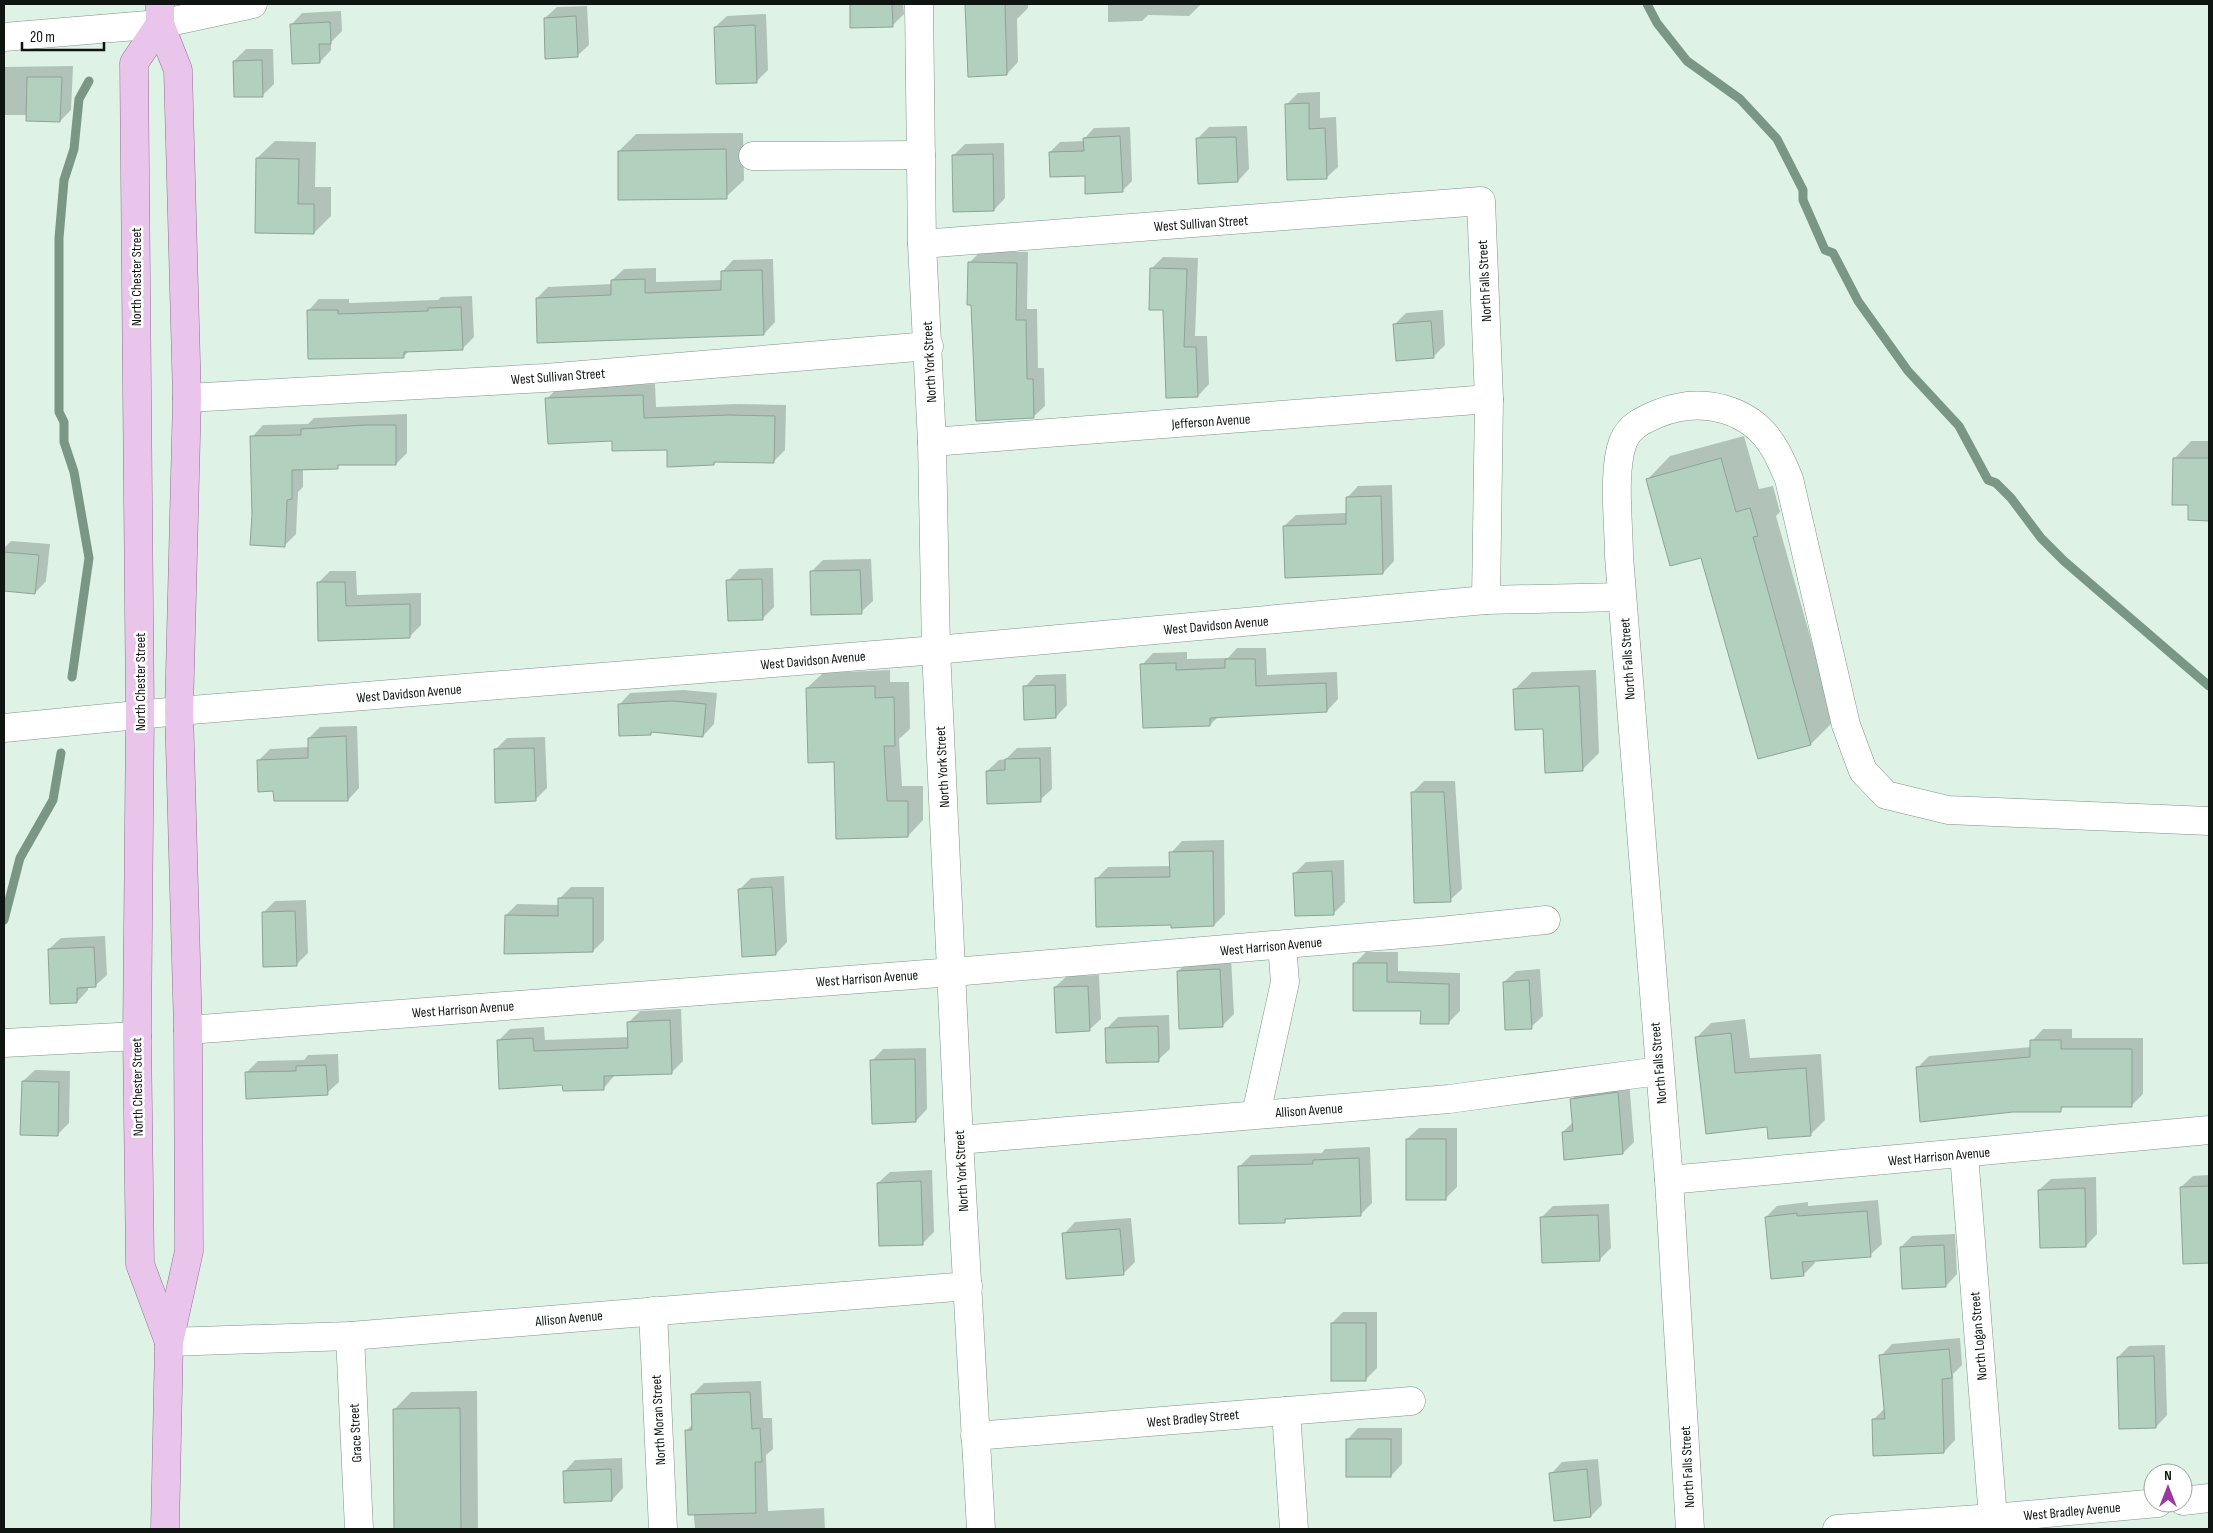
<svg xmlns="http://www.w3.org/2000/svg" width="2213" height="1533" font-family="'Sofia Sans Condensed',sans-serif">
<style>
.shadow{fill:#0003}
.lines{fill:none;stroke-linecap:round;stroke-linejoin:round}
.stream{stroke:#7a9786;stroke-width:9}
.building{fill:#b2d0be;stroke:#8fa297}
.minor-casing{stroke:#7f9387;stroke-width:29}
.major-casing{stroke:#936d97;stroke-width:29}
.minor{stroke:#fff;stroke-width:28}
.major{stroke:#e9c4eb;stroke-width:28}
.labels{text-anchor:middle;stroke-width:5;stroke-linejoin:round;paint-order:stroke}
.street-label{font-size:14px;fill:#0f1612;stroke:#fff}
</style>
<rect width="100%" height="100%" fill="#def3e6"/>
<g class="shadow">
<polygon points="851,4 903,4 904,14 892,26 852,27"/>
<polygon points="966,4 1028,4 1028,8 1017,19 1018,62 1007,74 969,75"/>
<polygon points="1108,4 1201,4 1189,16 1148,15 1142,21 1108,22"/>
<polygon points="587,6 589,45 577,56 545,18 557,7"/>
<polygon points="341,11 342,31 331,42 331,50 320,62 291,25 302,13"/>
<polygon points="766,14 768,70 756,82 715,27 727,16"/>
<polygon points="246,49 273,49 274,84 262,96 234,61"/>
<polygon points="73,66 71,110 60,121 27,115 4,115 4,67"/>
<polygon points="1320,92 1320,118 1336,117 1338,167 1326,178 1286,105 1298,93"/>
<polygon points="1247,126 1249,169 1238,181 1197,139 1209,127"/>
<polygon points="1130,127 1132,181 1122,191 1086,174 1050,152 1060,142 1085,141 1084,139 1094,128"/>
<polygon points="743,133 744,180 726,197 619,151 636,134"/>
<polygon points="275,141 316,142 315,187 331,187 331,216 314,233 257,158"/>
<polygon points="1004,143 1005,198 994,210 953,156 965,144"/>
<polygon points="981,251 1028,252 1027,309 1037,309 1038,368 1044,368 1045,406 1033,417 969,263"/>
<polygon points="1163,257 1198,258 1195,336 1207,336 1209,384 1198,396 1151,269"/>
<polygon points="773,259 775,322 764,334 537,298 548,287 612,284 612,280 624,269 656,268 656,282 722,280 722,272 733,260"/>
<polygon points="472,296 474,337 462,349 409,351 403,357 308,311 319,299 349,299 349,303 438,300 441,297"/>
<polygon points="1443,310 1445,345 1434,356 1395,324 1406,313"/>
<polygon points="655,384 656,407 740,404 786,405 785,450 773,462 717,461 714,464 668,448 547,399 558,387"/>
<polygon points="407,414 407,453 396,464 340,464 337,467 303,469 303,487 298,492 296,534 284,546 254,515 252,437 263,425 308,424 314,418"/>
<polygon points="1744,436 1759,489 1773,486 1780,512 1776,516 1834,721 1811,744 1702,556 1647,480 1670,456"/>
<polygon points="2191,441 2209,441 2209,519 2189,519 2189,504 2174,459"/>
<polygon points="1392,485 1394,561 1383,573 1284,526 1296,515 1347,513 1347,498 1358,486"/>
<polygon points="11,541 50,544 46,581 35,593 4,590 4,548"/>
<polygon points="871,559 873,601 861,612 811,572 823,560"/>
<polygon points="773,568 774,607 762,619 728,581 739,569"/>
<polygon points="330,571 356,571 357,595 421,593 421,625 409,637 319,639 318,583"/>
<polygon points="1237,648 1266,648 1267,675 1337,672 1338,699 1327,711 1218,717 1210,725 1142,665 1153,653 1187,652 1187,659 1228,658"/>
<polygon points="890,670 890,682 909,682 910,729 899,739 902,786 923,786 923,820 908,836 835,761 807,688 823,673"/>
<polygon points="1596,670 1599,753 1582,770 1514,690 1532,672"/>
<polygon points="1066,674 1067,705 1056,717 1025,687 1036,675"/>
<polygon points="684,690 717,693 714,724 703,736 653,731 650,734 619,705 630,693"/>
<polygon points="357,726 359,788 348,800 275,790 259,760 270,749 309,747 309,738 320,727"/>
<polygon points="545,737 547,788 535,800 495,750 507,738"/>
<polygon points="1051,747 1052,789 1040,800 987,771 999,760 1006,759 1017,748"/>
<polygon points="1424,781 1455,781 1462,889 1450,900 1412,793"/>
<polygon points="1224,840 1225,914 1214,925 1172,923 1096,879 1108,867 1171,866 1171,853 1182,841"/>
<polygon points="1344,860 1345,902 1333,914 1295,873 1306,862"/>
<polygon points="784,876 787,942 776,954 739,890 751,878"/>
<polygon points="571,887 604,887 604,940 593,951 506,915 517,904 559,905 559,899"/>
<polygon points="306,900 308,953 296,965 263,913 275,901"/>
<polygon points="105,936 107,975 95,986 88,986 88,990 77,1002 49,949 61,938"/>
<polygon points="1366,952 1398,952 1398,971 1460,973 1460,1011 1448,1023 1422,1010 1354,964"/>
<polygon points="1231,958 1234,1014 1222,1026 1178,971 1190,960"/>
<polygon points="1540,969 1543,1016 1531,1027 1504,982 1516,971"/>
<polygon points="1099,975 1101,1019 1089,1030 1055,987 1067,976"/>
<polygon points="681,1009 683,1061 672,1072 615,1075 603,1089 564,1084 498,1041 510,1029 544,1027 545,1040 629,1037 628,1023 640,1011"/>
<polygon points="1169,1015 1170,1049 1158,1060 1106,1029 1118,1017"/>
<polygon points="1745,1019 1750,1058 1821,1054 1825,1120 1810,1135 1768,1126 1696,1038 1711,1023"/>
<polygon points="2043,1029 2072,1029 2072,1038 2143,1038 2143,1094 2132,1105 2066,1105 2060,1110 1917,1068 1929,1056 2032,1047 2032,1041"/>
<polygon points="926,1048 927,1109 916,1121 872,1061 883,1049"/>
<polygon points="338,1054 339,1082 327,1093 246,1073 258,1061 304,1060 308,1055"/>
<polygon points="35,1070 70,1071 69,1123 57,1135 23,1081"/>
<polygon points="1629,1081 1634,1142 1623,1153 1563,1132 1574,1121 1572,1099 1583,1088"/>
<polygon points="1419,1128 1457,1128 1457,1187 1446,1198 1407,1139"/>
<polygon points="1370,1147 1372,1203 1361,1214 1289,1217 1285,1221 1239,1167 1251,1155 1322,1153 1325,1149"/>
<polygon points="932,1170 934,1232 923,1243 878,1183 890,1172"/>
<polygon points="2209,1175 2209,1262 2184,1263 2181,1187 2193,1176"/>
<polygon points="2096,1177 2097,1234 2086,1246 2039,1190 2051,1179"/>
<polygon points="1878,1200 1882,1244 1870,1255 1814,1260 1815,1263 1803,1275 1766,1217 1777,1206 1808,1202 1808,1206"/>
<polygon points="1609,1204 1611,1248 1599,1260 1541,1218 1553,1206"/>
<polygon points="1131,1218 1135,1262 1123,1274 1064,1234 1075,1222"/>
<polygon points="1955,1234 1957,1274 1946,1286 1901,1247 1912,1236"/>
<polygon points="1343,1312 1377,1312 1377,1368 1365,1380 1332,1323"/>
<polygon points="1960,1338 1962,1365 1953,1374 1955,1440 1944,1452 1873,1420 1885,1408 1881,1356 1892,1344"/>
<polygon points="2165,1345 2167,1415 2156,1427 2118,1357 2129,1346"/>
<polygon points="761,1381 763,1418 772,1418 773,1449 766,1455 768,1511 824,1508 825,1529 695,1529 686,1431 693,1424 692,1395 704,1383"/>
<polygon points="477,1391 478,1529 396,1529 394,1410 411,1392"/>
<polygon points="1358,1428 1402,1428 1402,1464 1391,1476 1347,1440"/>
<polygon points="622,1458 623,1488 612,1500 564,1472 575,1460"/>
<polygon points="1598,1459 1602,1505 1591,1516 1551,1474 1562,1462"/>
</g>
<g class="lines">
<g class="stream">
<polyline points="1647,4 1657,23 1687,61 1740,99 1777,139 1803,190 1803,200 1825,250 1833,253 1858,301 1908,371 1959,426 1988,480 1996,483 2011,498 2041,538 2064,561 2209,686"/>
<polyline points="72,677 89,558 74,472 64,442 64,422 59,412 59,238 64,180 74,149 79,99 89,81"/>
<polyline points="4,920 20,858 53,800 61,753"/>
</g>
</g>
<g class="building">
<polygon points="850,4 892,4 893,27 850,28"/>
<polygon points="965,4 1005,4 1007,75 968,77"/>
<polygon points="576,16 578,57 545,59 544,18"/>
<polygon points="330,22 331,44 319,44 320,63 292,64 290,24"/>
<polygon points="755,25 757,83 716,84 714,27"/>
<polygon points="262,60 263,97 234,97 233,61"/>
<polygon points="27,77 62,77 60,122 26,121"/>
<polygon points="1309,103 1309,129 1325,128 1327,179 1287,180 1285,104"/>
<polygon points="1120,136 1123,192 1085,194 1085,176 1050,177 1049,152 1084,151 1083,138"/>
<polygon points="1236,137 1238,182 1198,184 1196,138"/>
<polygon points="726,149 727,199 618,200 618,151"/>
<polygon points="993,154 994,211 953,212 952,155"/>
<polygon points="256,158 299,159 298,204 314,204 314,234 255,233"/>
<polygon points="968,262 1017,263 1016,320 1026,320 1027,379 1033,379 1034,418 976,421 971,305 967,305"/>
<polygon points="1150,268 1187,269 1184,347 1196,347 1198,397 1166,398 1163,310 1149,310"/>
<polygon points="762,270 764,335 537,343 536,298 611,295 611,280 645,279 645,293 721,290 721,271"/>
<polygon points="461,307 463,350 404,352 404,358 308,359 307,310 338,310 338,314 428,311 428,308"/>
<polygon points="1431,321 1434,358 1396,361 1393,324"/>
<polygon points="643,395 644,418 728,415 775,416 774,463 714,462 714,465 667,467 667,450 612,451 612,441 548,444 545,398"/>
<polygon points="365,425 396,425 396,465 338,465 338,469 292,470 292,499 287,500 285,547 250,545 252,515 250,436 301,435 301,429"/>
<polygon points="1721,458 1736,512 1750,508 1758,536 1753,537 1811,745 1758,759 1701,558 1670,566 1646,479"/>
<polygon points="2173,458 2209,458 2209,521 2188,520 2188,505 2172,505"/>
<polygon points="1381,496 1383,574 1285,578 1283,526 1346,524 1346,497"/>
<polygon points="4,552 39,555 35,594 4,591"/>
<polygon points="860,570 862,614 811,615 810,571"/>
<polygon points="762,579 763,620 728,621 726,580"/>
<polygon points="317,582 345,582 346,606 410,604 410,638 318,641"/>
<polygon points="1225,659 1255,659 1256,686 1326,683 1327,712 1210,718 1210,726 1143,728 1140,664 1176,663 1176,670 1225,668"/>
<polygon points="1055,685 1056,718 1024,720 1023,686"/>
<polygon points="875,686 875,698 894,697 895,746 884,746 887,801 908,801 908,837 836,839 834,762 808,763 806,688"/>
<polygon points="1579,686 1583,771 1545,773 1543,729 1515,730 1513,689"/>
<polygon points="672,701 706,704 703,737 651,732 651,735 619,736 618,704"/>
<polygon points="346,736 348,801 274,801 273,791 258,792 257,760 308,758 308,738"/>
<polygon points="534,748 536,801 495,803 494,749"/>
<polygon points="1040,758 1041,802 987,804 986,771 1005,770 1005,759"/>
<polygon points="1411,792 1444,792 1451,902 1414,903"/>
<polygon points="1213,851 1214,926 1171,928 1171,925 1096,927 1095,878 1170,877 1169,852"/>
<polygon points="1332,871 1334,915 1295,916 1293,873"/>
<polygon points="772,887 776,955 742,957 738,889"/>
<polygon points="558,898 593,898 593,952 504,954 505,915 558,916"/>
<polygon points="295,911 297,966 263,967 262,912"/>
<polygon points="94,947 96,987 77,988 77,1003 50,1004 48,949"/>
<polygon points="1353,963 1387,963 1387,982 1449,984 1449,1024 1420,1024 1421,1011 1353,1011"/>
<polygon points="1220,969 1223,1027 1179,1029 1177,971"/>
<polygon points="1529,980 1532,1029 1505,1030 1503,982"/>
<polygon points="1088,986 1090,1031 1056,1033 1054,987"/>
<polygon points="670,1020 672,1074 604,1076 604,1090 563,1091 562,1085 499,1089 497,1040 533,1038 534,1051 628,1048 627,1022"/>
<polygon points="1158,1026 1159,1062 1106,1063 1105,1028"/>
<polygon points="1731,1033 1735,1073 1806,1068 1811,1136 1768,1139 1767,1127 1706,1134 1695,1037"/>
<polygon points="2030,1040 2061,1040 2061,1049 2132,1049 2132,1107 2061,1107 2061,1112 2013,1112 1920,1122 1916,1067 2030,1057"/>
<polygon points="915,1059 916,1122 872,1124 870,1060"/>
<polygon points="326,1065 328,1095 246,1099 245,1072 296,1071 296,1066"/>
<polygon points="22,1081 59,1082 58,1136 20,1135"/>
<polygon points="1618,1092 1623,1154 1564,1160 1562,1132 1573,1131 1570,1099"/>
<rect x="1406" y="1139" width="40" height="61"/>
<polygon points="1359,1158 1361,1216 1285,1219 1285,1223 1239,1224 1238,1166 1313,1164 1313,1160"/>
<polygon points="921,1181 923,1245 879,1246 877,1183"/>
<polygon points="2209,1186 2209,1263 2183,1264 2180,1187"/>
<polygon points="2085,1188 2086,1247 2040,1248 2038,1190"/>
<polygon points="1867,1211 1871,1257 1802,1262 1804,1276 1771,1279 1765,1217 1797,1213 1797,1216"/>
<polygon points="1598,1215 1600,1261 1542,1263 1540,1217"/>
<polygon points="1120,1229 1124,1275 1066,1279 1062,1233"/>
<polygon points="1944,1245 1946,1287 1902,1289 1900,1247"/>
<rect x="1331" y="1323" width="35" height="58"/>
<polygon points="1949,1349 1952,1378 1942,1379 1944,1453 1873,1456 1872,1419 1885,1419 1879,1355"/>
<polygon points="2154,1356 2156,1428 2119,1429 2117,1357"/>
<polygon points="750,1392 752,1429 760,1428 762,1462 755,1462 756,1513 688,1515 685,1430 692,1430 691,1394"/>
<polygon points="460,1408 461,1529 394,1529 393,1409"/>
<rect x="1346" y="1439" width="45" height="38"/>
<polygon points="611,1469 612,1501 564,1503 563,1471"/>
<polygon points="1587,1469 1591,1517 1554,1521 1549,1473"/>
</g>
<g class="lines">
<defs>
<g id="minor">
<polyline points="919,4 922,244 932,442 936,650 959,1140 981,1529"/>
<polyline points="4,37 160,24 253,4"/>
<polyline points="753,156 921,155"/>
<polyline points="922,244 1481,201 1489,399 1486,600"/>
<polyline points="187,398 545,378 929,346"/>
<polyline points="932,442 1489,399"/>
<polyline points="4,728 179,711 936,650 1486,600 1622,597"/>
<polyline points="188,1030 953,972 1440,931 1546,920"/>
<polyline points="4,1043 137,1036"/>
<polyline points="1256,1114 1285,982 1282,945"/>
<polyline points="959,1140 1449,1099 1659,1071"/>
<polyline points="1964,1154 1993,1518"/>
<polyline points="1669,1180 2209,1130"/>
<polyline points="653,1311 663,1529"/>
<polyline points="350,1336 359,1529"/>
<polyline points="169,1342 350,1336 968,1286"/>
<polyline points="1286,1411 1294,1529"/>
<polyline points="975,1436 1411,1401"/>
<polyline points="2183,1501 2209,1498"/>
<path d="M1690,1529L1669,1180L1619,556C1619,525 1612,471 1623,442C1629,426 1643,420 1657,414C1701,396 1752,407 1776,451C1781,460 1785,470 1789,479L1846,725L1863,771L1886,795L1948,810L2209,821"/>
<polyline points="1837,1529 1993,1518 2158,1503"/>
</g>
<g id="major">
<polyline points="160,4 160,24 178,70 187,398 179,711 188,1030 189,1251 169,1342 165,1529"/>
<polyline points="160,24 134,63 140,715 137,1036 140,1264 169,1342"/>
</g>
</defs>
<use href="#minor" class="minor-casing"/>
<use href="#major" class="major-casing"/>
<use href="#minor" class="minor"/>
<use href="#major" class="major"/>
</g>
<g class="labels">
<g class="street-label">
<text transform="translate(1201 223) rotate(-4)" y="5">West Sullivan Street</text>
<text transform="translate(136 277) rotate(-90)" y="5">North Chester Street</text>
<text transform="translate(1484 281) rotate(-93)" y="5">North Falls Street</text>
<text transform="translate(929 362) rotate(-93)" y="5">North York Street</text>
<text transform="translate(558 376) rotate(-4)" y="5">West Sullivan Street</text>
<text transform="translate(1211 421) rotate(-4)" y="5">Jefferson Avenue</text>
<text transform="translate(1216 625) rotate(-5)" y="5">West Davidson Avenue</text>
<text transform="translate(1627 659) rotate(-94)" y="5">North Falls Street</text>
<text transform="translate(813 660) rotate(-5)" y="5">West Davidson Avenue</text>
<text transform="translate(140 682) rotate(-90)" y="5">North Chester Street</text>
<text transform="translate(409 693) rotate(-5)" y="5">West Davidson Avenue</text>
<text transform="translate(942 767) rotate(-93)" y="5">North York Street</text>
<text transform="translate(1271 946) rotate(-5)" y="5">West Harrison Avenue</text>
<text transform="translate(867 978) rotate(-4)" y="5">West Harrison Avenue</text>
<text transform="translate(463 1009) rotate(-4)" y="5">West Harrison Avenue</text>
<text transform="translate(1658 1063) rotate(-95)" y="5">North Falls Street</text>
<text transform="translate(137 1087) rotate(-91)" y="5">North Chester Street</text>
<text transform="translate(1309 1110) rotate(-4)" y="5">Allison Avenue</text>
<text transform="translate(1939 1156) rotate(-5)" y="5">West Harrison Avenue</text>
<text transform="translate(961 1171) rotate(-93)" y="5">North York Street</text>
<text transform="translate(569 1318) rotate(-5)" y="5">Allison Avenue</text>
<text transform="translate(1978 1336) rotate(-95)" y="5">North Logan Street</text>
<text transform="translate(1193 1418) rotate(-5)" y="5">West Bradley Street</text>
<text transform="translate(658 1420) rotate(-93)" y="5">North Moran Street</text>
<text transform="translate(355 1433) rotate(-93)" y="5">Grace Street</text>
<text transform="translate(1687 1467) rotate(-93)" y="5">North Falls Street</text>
<text transform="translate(2072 1511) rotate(-5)" y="5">West Bradley Avenue</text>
</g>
</g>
<rect width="2213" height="1533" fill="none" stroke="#0f1612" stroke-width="10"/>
<g transform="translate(2168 1488)"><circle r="24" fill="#ffffff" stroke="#9fa2a0"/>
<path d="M0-4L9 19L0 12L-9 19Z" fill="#9838a0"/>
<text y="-8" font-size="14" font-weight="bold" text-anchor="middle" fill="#0f1612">N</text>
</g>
<path d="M22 42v8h82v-8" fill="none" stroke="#0f1612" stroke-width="2.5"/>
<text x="30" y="42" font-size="15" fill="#0f1612" stroke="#ffffff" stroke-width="4" paint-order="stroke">20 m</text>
</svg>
